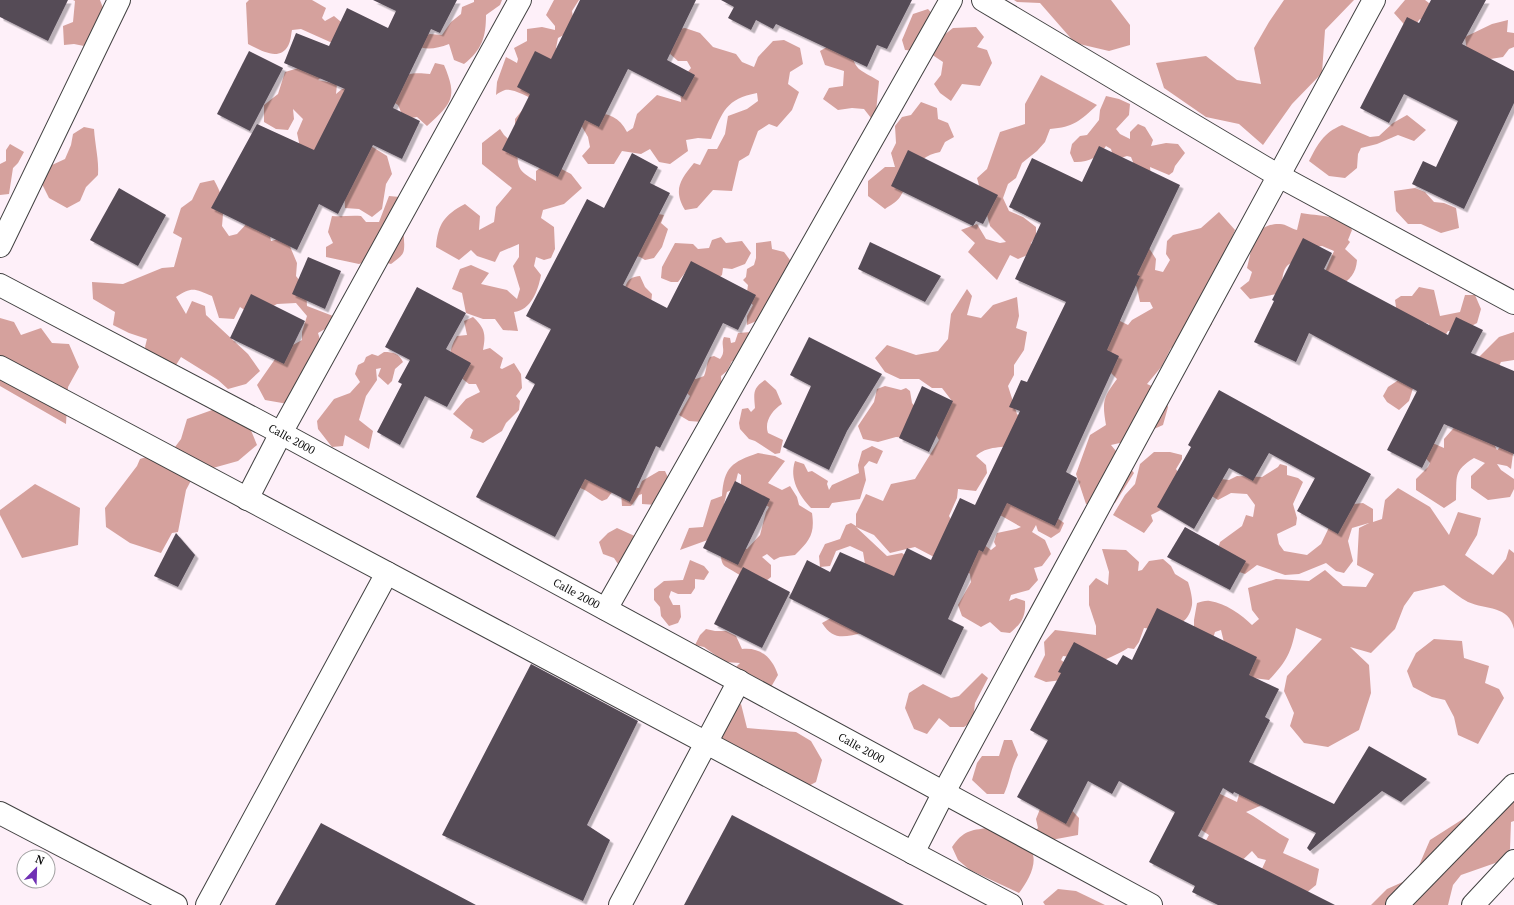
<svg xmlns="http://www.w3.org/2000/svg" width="1514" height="905" font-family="'PT Serif',serif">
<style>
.forest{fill:#d5a19d}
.building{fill:#554b56;filter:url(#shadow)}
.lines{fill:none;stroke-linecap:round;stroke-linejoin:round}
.minor-casing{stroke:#414141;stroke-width:24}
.minor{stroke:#fff;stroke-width:22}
.labels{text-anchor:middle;stroke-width:4;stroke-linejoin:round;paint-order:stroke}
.street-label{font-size:11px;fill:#0e0e0e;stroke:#fff}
</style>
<defs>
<filter id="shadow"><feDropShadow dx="3.5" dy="3.5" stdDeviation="0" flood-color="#0004"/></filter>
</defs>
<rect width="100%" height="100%" fill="#fef0f9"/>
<g class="forest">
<polygon points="73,0 100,0 108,21 94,48 74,44 64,45 63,26 73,22 75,1"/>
<path d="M249,0H312L326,8L322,18L325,21L334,16L347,27L339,46L301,29L292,30C291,34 291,41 288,46C279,62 260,50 248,44L246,3Z"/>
<path d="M474,0H502L500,5L486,15C486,37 482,50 464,64L454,60L449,44C436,49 427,50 414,46L418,37L430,34L442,35L451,22L461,14L462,7L474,2Z"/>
<path d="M554,0H579L572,11L575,29L558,38L556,48L563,59L554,70L540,69L526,85L540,93L563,98L568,104L565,120C557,127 551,129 540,125L531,131L515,124V119L524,108L536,119L545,116L544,107C537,101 514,88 505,90C502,91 498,93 496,95L497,82L506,57L517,63L518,59L514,48L527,41V29L542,27L555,30V26L546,15Z"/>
<polygon points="1014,0 1111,0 1130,25 1130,45 1109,51 1075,43 1040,3 1017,2"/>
<polygon points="1284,0 1354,0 1325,30 1322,73 1292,104 1263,145 1239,124 1206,117 1164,88 1156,63 1206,56 1237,80 1261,84 1254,48 1269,22"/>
<polygon points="1405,0 1425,0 1437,9 1429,26 1420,19 1410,31 1394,13"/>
<polygon points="928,9 940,23 944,35 953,28 976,27 984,37 977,47 987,50 992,63 980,86 962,84 951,101 940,93 934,84 941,75 943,62 928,52 905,50 902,40 913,14"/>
<polygon points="1508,20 1507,32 1514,33 1514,47 1509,49 1503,57 1484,60 1469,65 1465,37 1492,24"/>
<path d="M685,28L700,33L713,47L736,54L742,62L754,67L758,57L773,41L784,40L800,48L803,64L790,72L788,84L799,92L792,110L777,127L769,124L758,131L749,155L739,161L732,191L713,190L697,208L685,210C673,190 680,180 694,163L700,165L708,149H717L725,134L728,116L747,109L758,101L757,93C726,99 723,111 711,139L698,138L686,140L688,151L670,164L659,162L650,149L641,154L622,151L614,164H588L582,156L590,147L588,137L581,125L588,113C606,112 619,116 627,132L633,128L637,114L657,95L681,102C680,85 680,81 691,68L687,61H678L669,53L678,29Z"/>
<path d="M839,40L850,46C855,72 858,68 879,81L876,112L871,118L864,109L852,108L838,110L823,99L829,88L843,86L844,71L825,65L820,51Z"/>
<path d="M435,63L444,65C458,98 452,103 427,126L417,117L404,119L398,105L383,96C400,77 403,71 430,74Z"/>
<polygon points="302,67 326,75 318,80 337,84 336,94 342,89 356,84 371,146 387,156 392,174 386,184 382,209 372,217 359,209 345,208 344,185 301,152 297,133 303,119 293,109 294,119 288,130 276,129 264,122 264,105 278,94 285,72"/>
<path d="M1041,75L1097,105C1080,121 1074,127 1050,129L1045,142L1037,151L1022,163L1016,178L1008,184L1003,198L1009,211L1023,217L1036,227V236L1031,243L1033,250L1030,254L1018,259L1010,255L997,280L968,252L975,243L961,230L977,224L986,239L1000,243L1006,242L990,226L977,178L987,169L1000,132L1025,124V104Z"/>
<path d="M1106,96L1119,99L1130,104L1129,115L1116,129L1120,134L1130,139V132L1138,124L1145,127L1153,140L1151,146L1166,143L1178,144L1185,153L1175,166L1173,172L1169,175L1150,167L1151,178L1130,171L1133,162L1131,157L1127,156L1114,160L1111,149L1106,146C1099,157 1087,163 1074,162L1070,153L1072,144L1080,136L1087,135L1099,120L1100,110Z"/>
<path d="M921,102L937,108L938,119L948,123L954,137L945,142L940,152C911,158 913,177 900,197C897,202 889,206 885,209L868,196V181L885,167H895L891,153L896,143L895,126L902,117L911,115Z"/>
<path d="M1407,115L1426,130L1414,141L1398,135L1377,144L1361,148L1358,154L1357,168L1345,178L1329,176L1309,161C1318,144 1323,133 1342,125L1370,137L1379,136L1393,123Z"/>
<path d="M84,127L94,129C95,145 99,160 98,175L86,187L80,201L67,208L49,198L41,182L52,165L65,159L71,145L73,134Z"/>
<path d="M500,129L504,135L517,147C518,168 517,170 536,181V171L548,162L571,174L582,188L564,204L543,210L541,218L554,227L555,249L551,258L544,260L536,257L534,266L541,275C538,291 531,310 514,312L518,331L503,330L495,319H483L466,313L462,293L452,289L460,269L471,265L489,273L481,284L507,290L517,299L520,289L513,266L519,257V244L500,252L495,262L477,256L471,250L459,260L436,247C438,224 444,215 465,204L480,216L479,230L494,222L496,207L512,188L482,164V143Z"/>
<polygon points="10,144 24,152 18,163 13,168 9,194 0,195 0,164 6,161 6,150"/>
<path d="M214,180C224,198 224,206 222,226L229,236L237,234L251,219L268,225L271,241L286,237L297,263L296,276L306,289L307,306L333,316L332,325L318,333L321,343L300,388L291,390L288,404L265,400L257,385L280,352L302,340V332L307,316L296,303L277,304L254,316L240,307L234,319L219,318L212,296C195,289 192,286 176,297L186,314L192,301L205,306L206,315L248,354L260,371L246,384L228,389L218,380L181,357L176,365L167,369L148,358L145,347L147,339L129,333L113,325L115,312L93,299L92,282L123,284L162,268L174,267L182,238L173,233L181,208L192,200L200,183Z"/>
<polygon points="1415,188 1425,192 1434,202 1444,203 1456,208 1459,228 1441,233 1421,224 1408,224 1396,211 1394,191"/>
<path d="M389,196L400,197C400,209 407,246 403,253C401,257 395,261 391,264L373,259L359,264L326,257V247L333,243L328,232L332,216C342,217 351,215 361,216L366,222H379Z"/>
<path d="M1219,212L1235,230L1226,253L1208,281L1205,294L1212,324L1203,336L1171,348L1162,366L1147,384L1163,391L1168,407L1163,425L1124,442L1111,445L1134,473L1115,503L1086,504L1076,474L1090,435L1106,425C1102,401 1103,398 1117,379L1101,363L1112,317L1128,325L1132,320L1153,308L1150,302H1140L1137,288L1130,272L1147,245L1156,259L1155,270L1163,272L1170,260L1166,254L1167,241L1173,235L1201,228Z"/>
<polygon points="653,213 664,215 661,223 668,229 662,247 654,258 645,260 640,257 629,254"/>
<path d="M1301,213C1317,216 1344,215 1352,230L1348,240L1350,242L1345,249L1357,260C1356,274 1350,279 1339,287L1321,281L1334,251L1322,246L1308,248C1295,271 1281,252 1282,293L1250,299L1240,288L1249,281L1252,272L1247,268C1252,249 1253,223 1280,224C1286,224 1292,229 1297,230Z"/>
<polygon points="721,237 726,243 742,241 751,253 745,264 732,269 723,268 722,275 713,282 688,269 678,282 671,282 661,278 662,267 675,243 693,244 698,249 709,248 712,240"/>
<polygon points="771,241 772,249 784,252 790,260 791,267 759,320 747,325 747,316 753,305 746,299 748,285 743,280 746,277 747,269 754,265 756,258 756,243"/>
<path d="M640,276L645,287L652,294L650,315L623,295C626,284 627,277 640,276Z"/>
<polygon points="1419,287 1434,290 1440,316 1460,312 1465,295 1475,295 1481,309 1477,323 1462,331 1448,331 1414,385 1409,401 1399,410 1387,402 1383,396 1388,387 1400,379 1431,336 1429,324 1397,314 1395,300 1401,296 1412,296"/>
<path d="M967,289L972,296L967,315L981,318L993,305L1017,297L1019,316L1016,328L1027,332L1024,350L1014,365V375L1008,386L1017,414L1030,426L1017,446C1004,447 986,446 976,456L986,465L987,473L976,491L958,489L957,498L949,516L956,529L934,557L915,547L890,553L874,535L856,527L887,556L902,553L916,564L864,633C845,636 834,642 822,623L838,614L866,570L863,552L850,546L836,551L830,566L820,567L819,556L825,544L840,539L846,525L851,523L856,526V514L866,494L883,501L891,484L915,479L939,440L932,428L952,401L942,388H932L919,379H900L885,372L875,358L887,345L916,355L938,351L948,339L951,314Z"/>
<path d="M473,317C485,328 486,334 483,350L490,348L503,358L500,368L502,369L514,363L521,374L522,388L516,396L520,401L519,410L506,423L502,431L483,443L470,438L473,430L453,414L466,399L480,392L476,384H469C451,371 444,356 457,336L467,335L464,321Z"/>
<polygon points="0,318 14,322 21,335 41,328 52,343 69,344 79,367 68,387 66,424 0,386"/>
<path d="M751,332L736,361H732L727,371L721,376L722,393L702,422L689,421L679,415L690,396L681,387L687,376L696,379L704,376C707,369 706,364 710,357L714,356L720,359C727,351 720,345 724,337L730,338L731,343L735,342L738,333Z"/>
<path d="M1514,332V360L1501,362C1490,386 1469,411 1447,426V407L1475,361L1499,337Z"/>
<path d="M384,352C394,352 399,354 403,362L395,369L392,381L388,385L378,376L381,368L376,369L377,380L366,396L359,420L373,431L369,449L345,435L343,446L332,447L318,429L317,421L334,399L350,393L360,382L355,374L358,365L364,362L366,357L372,354L378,356Z"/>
<path d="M765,380L776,390L782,404C772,410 764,422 768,433L783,440L780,453L775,454L755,441L749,439L740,429L739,423L742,409L748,408L751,412L755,408C754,394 752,388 765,380Z"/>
<polygon points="885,386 901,390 906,388 910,391 912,403 921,414 908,438 896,437 878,442 863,439 858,426 874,402 877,389"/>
<polygon points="215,409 250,428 257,445 238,461 195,473 186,490 178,532 172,533 161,553 130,543 106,527 105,508 137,466 140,459 162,452 172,451 181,439 187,419"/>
<path d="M1459,422L1490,436L1497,450L1505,443L1514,454H1513L1511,469L1507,466L1497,464L1501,470L1514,479V489L1510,497L1488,500L1471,488V476L1485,463L1474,458C1453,471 1457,476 1456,500L1444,508L1416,490V479L1428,467L1430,463L1419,451L1428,441L1444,448V439Z"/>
<path d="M872,446L883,451L877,464L869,461L864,467L866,480L860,499L832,503L829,508H811C799,495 789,479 795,461L804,464L808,472L812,471L828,481L827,484L829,490L832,485L859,473L858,465L862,451Z"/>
<polygon points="1154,452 1170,452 1182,455 1182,459 1176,469 1184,483 1171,505 1151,515 1153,521 1144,533 1113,515 1125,495 1135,484 1140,464"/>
<path d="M758,453L775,456L785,461L768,483L782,490L790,486L797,497L799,505L812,513C815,534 810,540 795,555L780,557L774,560L767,554L762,557L771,565V577L761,585C749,582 748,580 738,574C722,563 722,570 720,547L734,545L747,549L760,535L766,512L769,507L741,489V475L738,473L734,489L727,492L716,537L680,550L689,528L703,527L711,500L722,496C724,467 732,462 758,453Z"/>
<path d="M557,457L615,488L607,499L602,501C594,497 589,491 580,488L579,483Z"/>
<path d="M1280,464L1287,466V475L1298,478L1303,482L1293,504L1297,518L1296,525L1277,534L1279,544L1284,551L1307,555L1321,544L1335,515L1345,505L1363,503L1373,509V522L1382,519L1385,500L1398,488L1430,507L1449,535L1458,512L1481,518L1477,535L1465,555L1493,575L1506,559L1509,549L1514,553V629C1509,605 1486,610 1468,602C1460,598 1452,591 1444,585L1414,592L1404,606L1395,629L1371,653L1350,647L1369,665L1371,693L1359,730L1328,747L1304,743L1290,726L1294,713L1284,691L1287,676L1322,639L1296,628C1291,653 1287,661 1269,680L1238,676L1229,663L1221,630L1215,632L1209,651L1194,642V620L1197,603C1201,602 1206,600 1210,601C1225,603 1242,615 1252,625L1259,619L1252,610L1248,588L1276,579L1309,581L1325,570L1343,586L1366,587L1374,574L1357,565L1359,528L1369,523L1352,528L1348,541L1353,561L1344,573L1336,571L1326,563L1299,574L1285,575L1257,565L1245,574L1223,566L1215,559L1220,542L1242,526L1246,515L1253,517L1255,505L1247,494L1231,493L1218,500L1207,493L1213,478L1229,480L1237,476L1262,477L1278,467Z"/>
<polygon points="659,471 665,471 671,484 657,505 642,504 642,494 639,495 631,506 622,506 621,492 628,488 639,488 642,481"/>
<polygon points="35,484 80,508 78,545 22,558 0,515 0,510"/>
<path d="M1003,493L1053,515L1064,523L1060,532L1051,538L1038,531L1036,525L1032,532L1045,540L1051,554L1042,566L1034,568L1038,580L1029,590L1011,595L1009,601L1016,598L1025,601C1026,616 1022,623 1010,633L1001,632L990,622L981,627L962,616L958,605L971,582L970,574L962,564L979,541L991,550L996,546L994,542L997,533L1016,529L1021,527L1000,515Z"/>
<polygon points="617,528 639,538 620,567 614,558 603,554 599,542 608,533"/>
<path d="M1102,549L1126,550L1139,562L1138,571L1142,570L1149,561L1163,559L1171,566L1175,574L1188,582C1190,588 1193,599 1192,605C1188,629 1164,631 1144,628L1139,642L1134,649L1128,648C1116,656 1106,658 1094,665L1080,658L1063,656L1061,660L1069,666L1070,679L1046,682L1034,677L1045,655L1044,642L1055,630L1096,635V626L1089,605V586L1096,578L1108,585L1109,572Z"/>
<polygon points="690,560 704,566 709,572 704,580 695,579 695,588 691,594 678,594 671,591 669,597 673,605 680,605 681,617 678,623 669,626 661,616 660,607 654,600 654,589 664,581 683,580"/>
<path d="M706,629L715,631H726L736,636L742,649C760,647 772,657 778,675L771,687L729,664L736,667L740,663L725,662L704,647L695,645L700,635Z"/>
<polygon points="1434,639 1462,641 1464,658 1489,666 1485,683 1499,689 1504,698 1478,744 1458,735 1454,717 1445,700 1432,697 1413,687 1407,671 1416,653"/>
<polygon points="982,673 988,678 975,703 973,721 964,727 950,727 939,718 927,734 914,729 905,708 909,693 923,684 951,698 959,696"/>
<polygon points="741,704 747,728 796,732 811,741 822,760 816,782 801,790 716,747 712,716"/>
<path d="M1004,740H1012L1018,755C1011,767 1010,781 1004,794H987L972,780L977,763L982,756H999Z"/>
<path d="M1240,791L1274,800L1246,812C1261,820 1274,831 1289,839L1283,853L1319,869L1316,885L1294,903L1256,882L1266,860L1258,858L1252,851L1230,872L1196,858L1209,835L1192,824L1218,793L1237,802Z"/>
<polygon points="1514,799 1514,821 1511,822 1510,849 1501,861 1461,875 1453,885 1448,905 1371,905 1387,889 1414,877 1430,840 1477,810"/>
<polygon points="1064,802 1079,818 1078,835 1051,840 1033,834 1038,828 1036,819 1042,804"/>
<path d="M988,828C998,832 1016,836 1024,842C1043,855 1030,879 1019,893L970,870L958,860L952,847C963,831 970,830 988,828Z"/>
<polygon points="1058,889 1076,891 1105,905 1045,905 1043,902"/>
</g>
<g class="building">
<polygon points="0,0 68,0 48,41 0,17"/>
<polygon points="373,0 457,0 440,33 431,29 393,108 420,121 402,159 373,145 338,214 319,204 297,250 211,208 257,124 314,150 345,89 284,63 296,33 329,46 347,8 388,28 396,11"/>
<polygon points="580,0 696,0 667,60 695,75 683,97 628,69 599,127 585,120 558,177 502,150 530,94 517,87 535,51 551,59"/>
<polygon points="721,0 912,0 887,49 877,45 867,67 776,24 773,29 756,20 751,30 728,18 734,7"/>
<polygon points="1431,0 1486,0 1462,44 1514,71 1514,103 1464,209 1412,184 1423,161 1436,167 1458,121 1404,94 1389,123 1360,108 1407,17 1419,23"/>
<polygon points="249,51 283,68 250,131 217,114"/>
<polygon points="1099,146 1180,185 1137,275 1140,276 1107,350 1119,356 1066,472 1077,478 1055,526 1007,503 983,552 979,550 948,619 964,627 941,675 789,598 807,560 830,572 840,552 894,576 907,548 931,560 960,498 975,505 1020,411 1009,407 1021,380 1027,382 1066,302 1015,279 1041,223 1009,207 1032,158 1082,182"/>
<polygon points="908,150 998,195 983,224 976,221 973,226 891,186"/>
<polygon points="632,153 658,167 650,183 670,193 623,285 667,308 691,261 756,295 738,330 723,323 660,448 656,446 630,502 585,479 555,537 476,497 535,384 525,378 551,329 526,316 587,199 604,208"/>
<polygon points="119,188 166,215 138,266 90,240"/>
<polygon points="1303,238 1332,253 1324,269 1448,335 1456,317 1483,330 1471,353 1514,371 1514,454 1444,424 1422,468 1387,450 1417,391 1309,333 1296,362 1254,342 1274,301 1272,300"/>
<polygon points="870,242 941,276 925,302 858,269"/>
<polygon points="308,257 341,271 325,309 292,294"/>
<polygon points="417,287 466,313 446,349 471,363 447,407 425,396 400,445 377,432 402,384 398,382 410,360 385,347"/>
<polygon points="251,294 305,321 284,364 230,338"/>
<polygon points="809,337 882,374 847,431 829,470 783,447 811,386 790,375"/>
<polygon points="922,386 953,401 929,452 899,438"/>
<polygon points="1219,390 1371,474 1338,534 1297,511 1315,478 1269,453 1253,481 1229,468 1194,529 1157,507 1191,447 1188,445"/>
<polygon points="735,481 770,499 738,565 703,548"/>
<polygon points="1185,527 1246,561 1230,590 1167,557"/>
<polygon points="176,533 195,555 178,587 154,576"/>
<polygon points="743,567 790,592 762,648 714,624"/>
<polygon points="1157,608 1257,657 1249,675 1279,689 1265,717 1270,720 1249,762 1334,804 1369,746 1427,779 1401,802 1382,791 1310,851 1307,848 1316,833 1234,792 1233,794 1223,788 1198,836 1335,905 1218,905 1192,892 1195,886 1149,862 1175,812 1119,781 1112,794 1088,781 1066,824 1017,797 1048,740 1030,730 1061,673 1058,672 1074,642 1117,665 1123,655 1132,660"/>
<polygon points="531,664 638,721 587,825 610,840 583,901 442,835"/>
<polygon points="732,815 904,905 684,905"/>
<polygon points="321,823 421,876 476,905 275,905"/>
</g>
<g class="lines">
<defs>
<g id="minor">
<polyline points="983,0 1279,176 1514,303"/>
<polyline points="0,246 119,0"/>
<path id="s1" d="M0,285L281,433L1151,905"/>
<polyline points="0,367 1011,905"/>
<polyline points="247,499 281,433 520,0"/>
<polyline points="606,609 951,0"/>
<polyline points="0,813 176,905"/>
<polyline points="913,853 943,794 1374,0"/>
<polyline points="207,905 387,573"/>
<polyline points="620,905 739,681"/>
<polyline points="1397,905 1514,785"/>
<polyline points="1473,905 1514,861"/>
</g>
</defs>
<use href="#minor" class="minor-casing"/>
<use href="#minor" class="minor"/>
</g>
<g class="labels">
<g class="street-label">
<text dy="4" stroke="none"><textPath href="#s1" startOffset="330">Calle 2000</textPath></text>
<text dy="4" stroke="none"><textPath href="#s1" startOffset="654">Calle 2000</textPath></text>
<text dy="4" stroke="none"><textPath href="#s1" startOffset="978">Calle 2000</textPath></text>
</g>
</g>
<g transform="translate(36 869) rotate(23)"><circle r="19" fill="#ffffff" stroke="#9f9f9f"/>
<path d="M0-3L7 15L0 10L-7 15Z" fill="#7030b4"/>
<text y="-6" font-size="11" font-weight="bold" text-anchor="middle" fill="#0e0e0e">N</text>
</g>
</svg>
